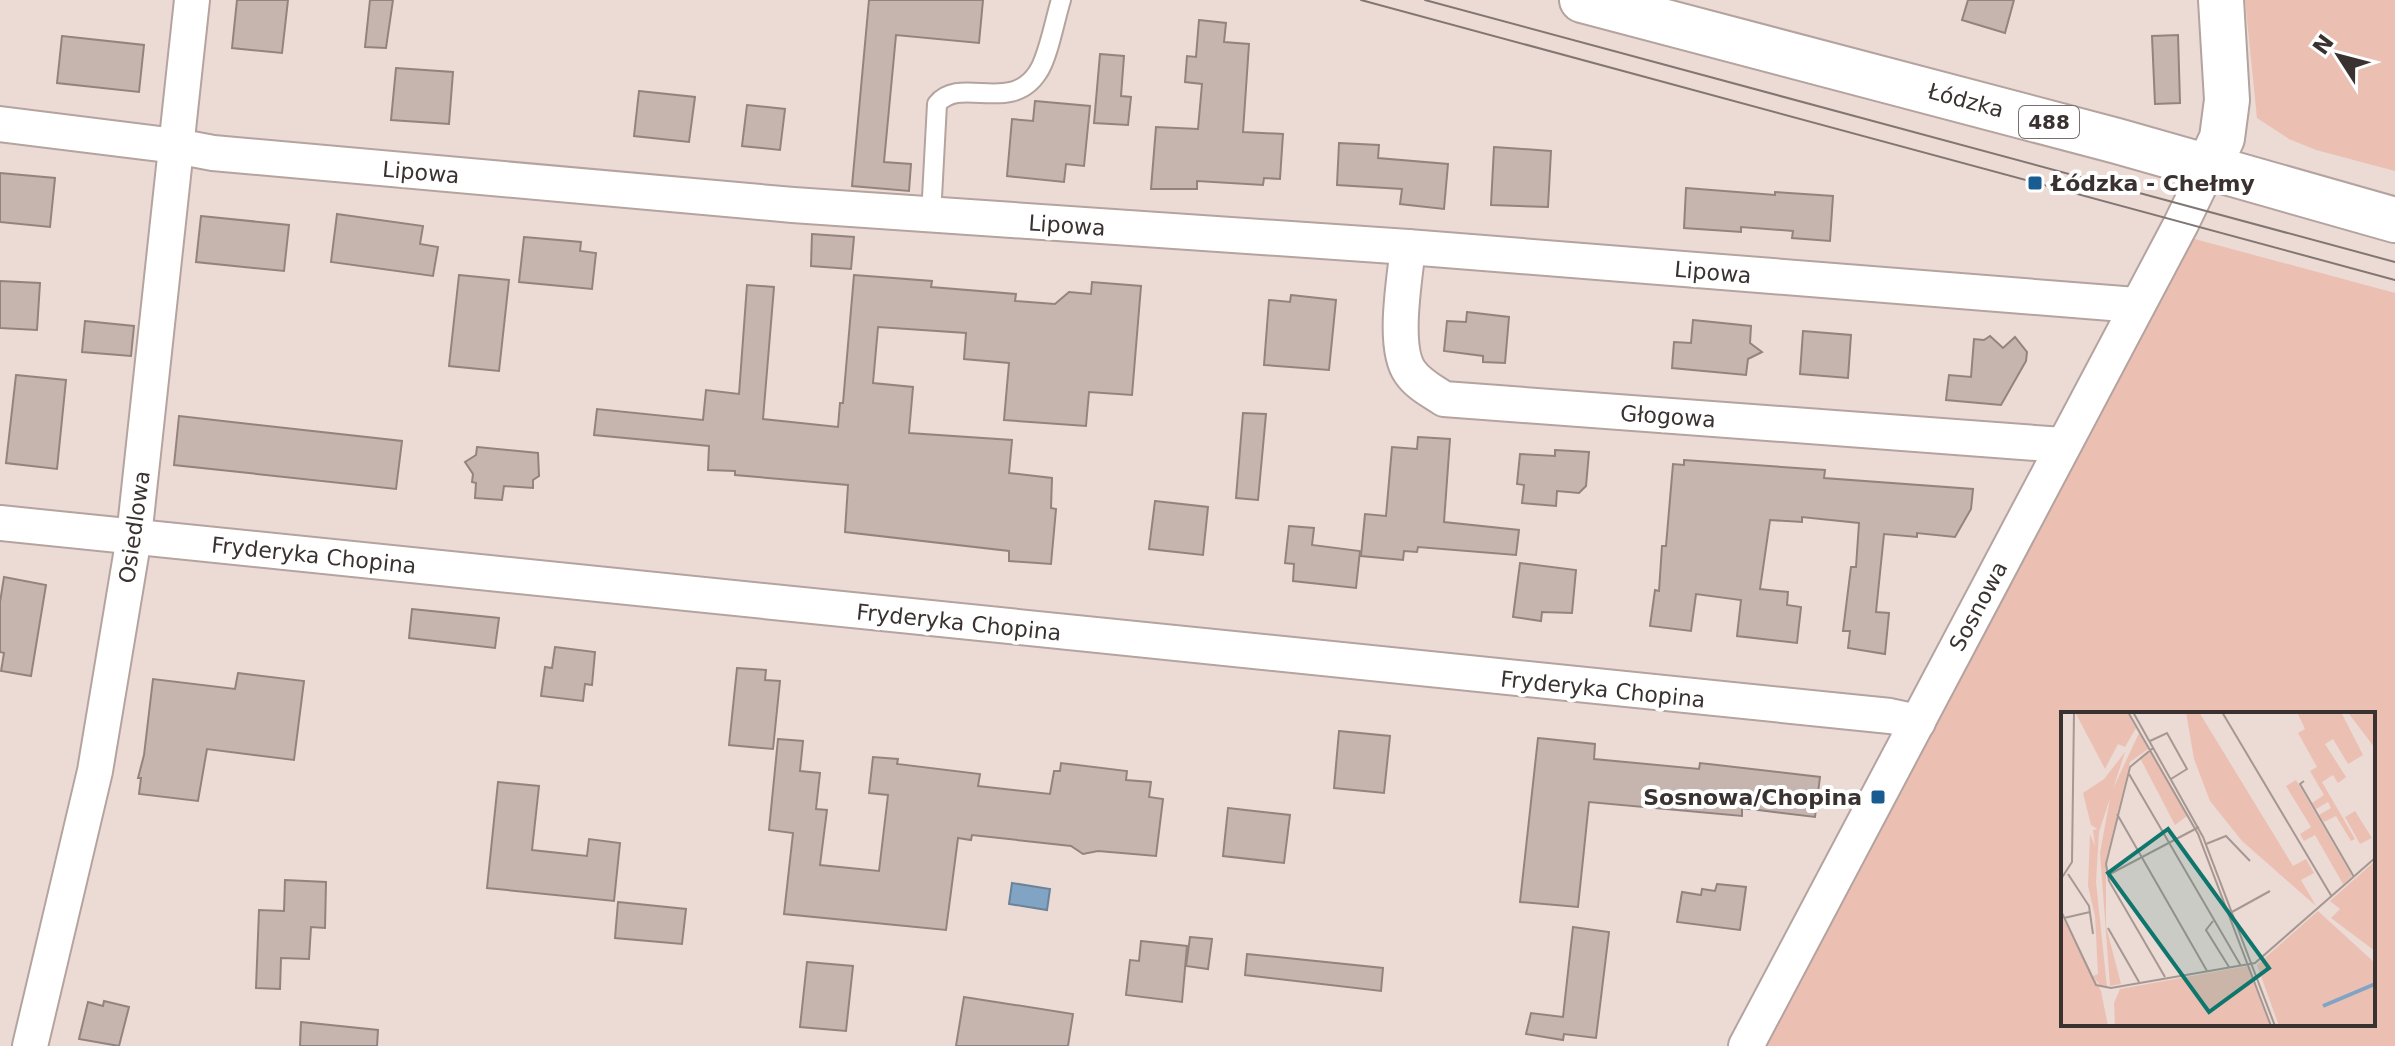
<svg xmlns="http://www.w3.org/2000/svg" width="2395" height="1046" font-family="'DejaVu Sans',sans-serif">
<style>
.green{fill:#ebc0b3;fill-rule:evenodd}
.water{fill:#82a4c4;stroke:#6c8298;stroke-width:2}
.building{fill:#c6b5af;stroke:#93837e;stroke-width:2}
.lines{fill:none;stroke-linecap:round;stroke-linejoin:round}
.service-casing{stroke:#b4a39e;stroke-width:22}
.minor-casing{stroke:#b4a39e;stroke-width:38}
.tertiary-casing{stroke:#b4a39e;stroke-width:48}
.primary-casing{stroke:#b4a39e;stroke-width:48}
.service{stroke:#fff;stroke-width:18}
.minor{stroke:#fff;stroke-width:34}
.tertiary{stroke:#fff;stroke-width:44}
.primary{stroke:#fff;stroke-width:44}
.tram{stroke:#827672;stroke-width:2}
.poi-dot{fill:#195c91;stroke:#fff;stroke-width:3}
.labels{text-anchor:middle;stroke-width:8;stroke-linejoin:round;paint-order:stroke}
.shield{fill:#fff;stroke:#75706e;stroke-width:2}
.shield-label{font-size:20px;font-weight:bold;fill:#3a3230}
.street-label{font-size:22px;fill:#3a3230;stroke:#fff}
.poi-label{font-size:22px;font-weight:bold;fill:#3a3230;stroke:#fff;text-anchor:start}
.inset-river{fill:none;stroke:#82a4c4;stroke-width:4}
.inset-road{fill:none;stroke:#a59792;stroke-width:2}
.view{fill:#0f766e;fill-opacity:0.15;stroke:#0f766e;stroke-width:4}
.inset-edge{fill:none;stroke:#3a3230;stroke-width:4}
</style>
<rect width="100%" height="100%" fill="#ecdad4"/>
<g class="green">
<polygon points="2245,0 2395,0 2395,171 2316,150 2289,139 2257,118"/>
<path d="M2191,238L2395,293V1046H1764ZM2063,714H2373V1024H2063Z"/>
</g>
<polygon class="water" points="1012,883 1050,889 1047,910 1009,904"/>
<g class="building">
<polygon points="237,0 288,0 282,53 232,48"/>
<polygon points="370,0 393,0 386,48 365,47"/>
<polygon points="869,0 983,0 979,43 896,35 884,162 911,164 909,191 852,186"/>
<polygon points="1968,0 2014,0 2005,33 1962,20"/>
<polygon points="1199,20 1226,23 1224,42 1249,44 1243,132 1283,134 1280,179 1264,178 1263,185 1197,181 1197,189 1151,189 1156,127 1198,129 1202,84 1185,82 1187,56 1196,57"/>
<polygon points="2178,35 2180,103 2155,104 2152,36"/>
<polygon points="62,36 144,45 139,92 57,83"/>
<polygon points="1100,54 1124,56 1121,96 1131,97 1128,125 1094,123"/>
<polygon points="396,68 453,72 449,124 391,120"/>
<polygon points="639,91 695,97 689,142 634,136"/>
<polygon points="1035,101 1090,106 1084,166 1066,164 1064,182 1007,176 1012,119 1033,121"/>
<polygon points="747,105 785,109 780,150 742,146"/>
<polygon points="1339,143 1379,145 1378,158 1448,164 1444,209 1400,204 1402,189 1337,185"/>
<polygon points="1494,147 1551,151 1548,207 1491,205"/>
<polygon points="0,173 55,178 50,227 0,222"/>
<polygon points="1686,188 1775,195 1775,192 1833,196 1830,241 1792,238 1793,231 1741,227 1741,232 1684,228"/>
<polygon points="337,214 423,226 420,244 438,247 433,276 331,262"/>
<polygon points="201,216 289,225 284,271 196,262"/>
<polygon points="812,234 854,237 851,269 811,266"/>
<polygon points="524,237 581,242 580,251 596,253 592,289 519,282"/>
<polygon points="459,275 509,280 499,371 449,366"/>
<polygon points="854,275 932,281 931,287 1016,294 1015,301 1055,304 1069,292 1091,294 1092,282 1141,286 1132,395 1089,392 1086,426 1004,420 1009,363 964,359 966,333 878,327 873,383 913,387 909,433 1012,440 1009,473 1052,478 1051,508 1056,509 1051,564 1009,561 1009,551 845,532 848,485 735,475 735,471 708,470 709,446 594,435 597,409 703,420 706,390 739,394 747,285 774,287 763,419 838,427 840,403 843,403"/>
<polygon points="0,281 40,283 37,330 0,328"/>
<polygon points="1291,295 1336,300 1329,370 1264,365 1269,300 1290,302"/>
<polygon points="1467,312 1509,317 1505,363 1483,362 1483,356 1444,351 1447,321 1466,322"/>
<polygon points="1693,320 1751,326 1750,343 1762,352 1748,359 1746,375 1672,368 1674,342 1691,343"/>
<polygon points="85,321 134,326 131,356 82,352"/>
<polygon points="1803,331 1851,335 1848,378 1800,374"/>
<polygon points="1990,336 2003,348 2015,337 2027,352 2026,361 2001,405 1946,400 1949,375 1971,377 1974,339 1984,340"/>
<polygon points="16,375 66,380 57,469 6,463"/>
<polygon points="1243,413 1266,414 1258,500 1236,498"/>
<polygon points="179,416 402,441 396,489 174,465"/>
<polygon points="1418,437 1450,439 1444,522 1519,530 1516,555 1418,547 1417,552 1404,551 1403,560 1361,556 1365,514 1386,516 1392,447 1417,449"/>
<polygon points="477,447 538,453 539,476 533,480 533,488 504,486 502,500 475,498 476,483 472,482 473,474 465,462 476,455"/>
<polygon points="1555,450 1589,452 1586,486 1579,493 1557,491 1556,506 1522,503 1524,485 1517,484 1520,454 1555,456"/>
<polygon points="1684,460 1825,470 1824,478 1973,489 1971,509 1955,537 1917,533 1917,537 1884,534 1876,612 1889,613 1885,654 1848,648 1850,631 1843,631 1851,567 1856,567 1859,523 1802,517 1802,522 1770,520 1760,589 1788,592 1787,605 1801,607 1797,643 1737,636 1741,600 1696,594 1691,631 1650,626 1655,590 1659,591 1662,546 1666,546 1673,464 1684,465"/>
<polygon points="1155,501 1208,507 1203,555 1149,549"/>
<polygon points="1289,526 1314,528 1312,545 1360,551 1356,588 1293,581 1294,564 1285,563"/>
<polygon points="1520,563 1576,570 1572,613 1542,612 1541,621 1513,617"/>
<polygon points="4,577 46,585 31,676 1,671 4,653 0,652 0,602"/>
<polygon points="412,609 499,618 495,648 409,638"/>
<polygon points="555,647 595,652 592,685 585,684 583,701 541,696 545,667 552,668"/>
<polygon points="737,668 766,670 765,680 780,681 773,749 729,745"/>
<polygon points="238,673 304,681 294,760 207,749 198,801 139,794 141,778 138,778 144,755 153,679 235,689"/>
<polygon points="1339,731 1390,736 1384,793 1334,788"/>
<polygon points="1538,738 1595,744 1594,759 1699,769 1700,763 1820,777 1815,817 1742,808 1742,816 1589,802 1578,907 1520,902"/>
<polygon points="778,739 803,741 800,771 820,773 816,809 827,810 820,865 879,871 888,795 869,793 873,757 898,759 897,764 980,774 978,786 1050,794 1054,771 1060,771 1061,763 1127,771 1126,780 1151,782 1149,797 1163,799 1156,856 1098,851 1083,854 1071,846 972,835 971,840 958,838 946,930 784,914 793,833 769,830"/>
<polygon points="498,782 539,786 532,850 587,856 589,839 620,843 614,901 487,888"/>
<polygon points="1228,808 1290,815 1284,863 1223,856"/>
<polygon points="285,880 326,882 325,928 311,927 309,959 281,958 280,989 256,988 259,910 284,911"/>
<polygon points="1717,884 1746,887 1740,930 1677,922 1682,892 1701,895 1702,889 1715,891"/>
<polygon points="618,902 686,909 682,944 615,938"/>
<polygon points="1573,927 1609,932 1596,1038 1564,1034 1563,1040 1526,1034 1531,1013 1563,1017"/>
<polygon points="1190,937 1212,939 1208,969 1186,966"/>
<polygon points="1141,941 1187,946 1182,1002 1126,995 1130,960 1139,961"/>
<polygon points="1247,954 1383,968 1381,991 1245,975"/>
<polygon points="807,962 853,966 846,1031 800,1027"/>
<polygon points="964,997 1073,1014 1068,1046 956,1046"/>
<polygon points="104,1001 129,1007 119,1046 79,1039 88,1002 103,1006"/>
<polygon points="301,1022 378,1030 377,1046 300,1046"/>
</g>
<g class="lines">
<defs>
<path id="service" d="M931,216L937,104C960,75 1011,115 1038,72C1048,58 1055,19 1061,0"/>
<g id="minor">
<polyline points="0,124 176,146 213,153 793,205 1408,247 2136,305"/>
<path d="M1408,247C1405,277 1392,347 1410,372C1418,384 1432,391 1444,399L2063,445"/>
<polyline points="0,523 1890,716 1918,722"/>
<polyline points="30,1046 95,771 134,537 192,0"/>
<polyline points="1746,1046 2181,224 2209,166"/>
</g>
<polyline id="tertiary" points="2209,166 2222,138 2227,100 2221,0"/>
<polyline id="primary" points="1582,0 2117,141 2395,220"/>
</defs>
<use href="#service" class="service-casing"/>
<use href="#minor" class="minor-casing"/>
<use href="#tertiary" class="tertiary-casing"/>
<use href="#primary" class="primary-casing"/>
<use href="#service" class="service"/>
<use href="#minor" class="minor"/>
<use href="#tertiary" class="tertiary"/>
<use href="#primary" class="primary"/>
<g class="tram">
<polyline points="1361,0 2395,280"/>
<polyline points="1425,0 2395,262"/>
</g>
</g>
<g class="poi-dot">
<rect x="2027" y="175" width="16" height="16" rx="4"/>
<rect x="1870" y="789" width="16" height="16" rx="4"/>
</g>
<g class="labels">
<rect class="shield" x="2019" y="106" width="60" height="32" rx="6"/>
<g class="shield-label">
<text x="2049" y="129">488</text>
</g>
<g class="street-label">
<text transform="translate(1966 100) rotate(15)" y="8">Łódzka</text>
<text transform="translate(421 172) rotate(5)" y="8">Lipowa</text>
<text transform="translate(1067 225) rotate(4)" y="8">Lipowa</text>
<text transform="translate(1713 272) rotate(5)" y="8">Lipowa</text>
<text transform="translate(1668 416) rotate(4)" y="8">Głogowa</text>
<text transform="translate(134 527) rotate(-82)" y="8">Osiedlowa</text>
<text transform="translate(314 555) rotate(6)" y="8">Fryderyka Chopina</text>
<text transform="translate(1978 606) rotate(-62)" y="8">Sosnowa</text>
<text transform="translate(959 622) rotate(6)" y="8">Fryderyka Chopina</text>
<text transform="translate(1603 689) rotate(6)" y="8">Fryderyka Chopina</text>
</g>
<g class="poi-label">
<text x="2051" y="191">Łódzka - Chełmy</text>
<text x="1862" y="805" text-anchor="end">Sosnowa/Chopina</text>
</g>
</g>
<g transform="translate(2061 712)">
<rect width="314" height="314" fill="#ecdad4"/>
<path d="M14,0H66L75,16L64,35L57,32L44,57ZM125,0H138L232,154L245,147L253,161L240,168L255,194L181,129L149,89L133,47ZM236,0H280L302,43L287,52L272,27L264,32L285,65L277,71L272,63L261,70L294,127L290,129L275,104L263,110L258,103L270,96L267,90L255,97L251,91L263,83L249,59L256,55L237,21L244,17ZM287,0H314V36L288,2ZM78,21L87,37L69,50L45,148V214L60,272L49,274L39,141L50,81ZM89,39L126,104L114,113L79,46ZM64,40L38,120L35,170L46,275H40L32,264L37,262L34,204L27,174L29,122L34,134L32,118L36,117L30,113L22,81L43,67ZM235,68L291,164L282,172L254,123L243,129L239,122L250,115L225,74ZM294,99L311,126L299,132L284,105ZM314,149V239L270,206L279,197L269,189ZM257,199L314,251V314H218L196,253ZM0,203L40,279L47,314H0ZM186,254L209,314H54L53,291L59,277Z" fill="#ebc0b3"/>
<path class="inset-river" d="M262,294L314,272"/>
<path class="inset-road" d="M67,0L137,122L210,314M72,0L142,125L214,314M161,0L271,185M89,29L106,21L126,57L110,67M92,36L69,55L45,152L48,169L104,265M68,62L180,254M243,69L239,72L293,165M56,102L146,259M145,132L165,124L189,149M7,162L28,194L32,222M47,163L138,115M0,167L11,150L13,0M0,199L35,273L50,276L194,251L314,146M171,200L209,179M3,206L29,200M152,209L145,218L168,255M47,216L78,270"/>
<path class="view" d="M107,117L208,256L148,300L47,161Z"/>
<rect width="314" height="314" class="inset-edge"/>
</g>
<g transform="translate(2339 56) rotate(306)" stroke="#ffffff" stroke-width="6" paint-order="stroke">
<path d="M0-6L14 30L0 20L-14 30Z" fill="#3a3230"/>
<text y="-12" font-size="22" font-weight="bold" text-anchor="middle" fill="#3a3230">N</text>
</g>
</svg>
